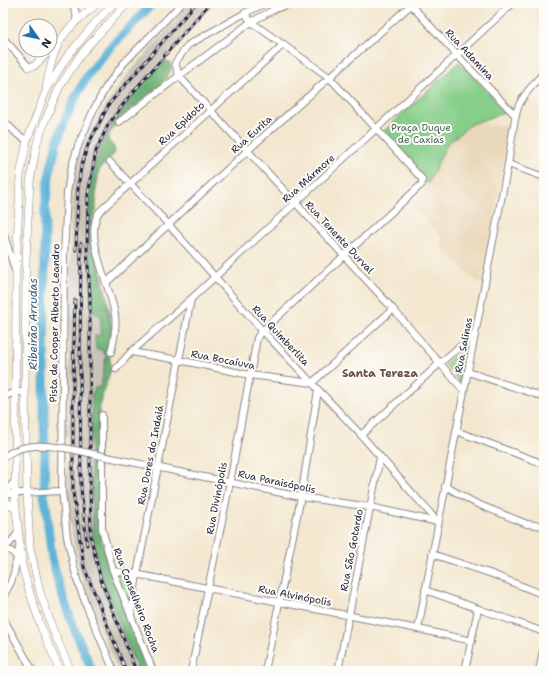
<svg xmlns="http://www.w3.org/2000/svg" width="547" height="674" font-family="'Shantell Sans',sans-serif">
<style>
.built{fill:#ead8ba}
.industrial{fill:#cac3b8}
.green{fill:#86ce89;stroke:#547862}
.forest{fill:#6cb175;stroke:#476a58}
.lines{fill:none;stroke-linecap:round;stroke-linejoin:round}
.river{stroke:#5db3d9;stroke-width:9}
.minor-casing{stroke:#8a8485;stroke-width:8}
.major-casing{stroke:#8a8485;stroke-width:8}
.minor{stroke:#fff;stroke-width:6}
.major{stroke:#fff;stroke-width:7}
.rail-casing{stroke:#22223b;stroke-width:3}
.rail{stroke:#fdfcf7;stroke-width:1.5;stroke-dasharray:4.5;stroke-linecap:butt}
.minor-bridge-casing{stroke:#8a8485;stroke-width:8;stroke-linecap:butt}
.minor-bridge{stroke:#fff;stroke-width:6}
.labels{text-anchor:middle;stroke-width:4;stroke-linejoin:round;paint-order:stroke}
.street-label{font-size:10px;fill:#22223b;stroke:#fdfcf7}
.park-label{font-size:10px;fill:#455e56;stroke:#fdfcf7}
.water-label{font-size:11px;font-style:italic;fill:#3a5c7a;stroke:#fdfcf7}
.neighbourhood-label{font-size:11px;font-weight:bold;fill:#684e4d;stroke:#fdfcf7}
</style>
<rect width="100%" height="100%" fill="#fdfcf7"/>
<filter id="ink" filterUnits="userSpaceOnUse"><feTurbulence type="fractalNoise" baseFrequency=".025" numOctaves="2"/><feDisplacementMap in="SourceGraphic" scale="8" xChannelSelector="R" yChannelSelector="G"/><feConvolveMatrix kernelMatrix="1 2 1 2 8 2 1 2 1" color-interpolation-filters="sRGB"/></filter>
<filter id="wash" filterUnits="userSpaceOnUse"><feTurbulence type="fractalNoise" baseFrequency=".012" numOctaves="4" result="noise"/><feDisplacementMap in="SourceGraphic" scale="16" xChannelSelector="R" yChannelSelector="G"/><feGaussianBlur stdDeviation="0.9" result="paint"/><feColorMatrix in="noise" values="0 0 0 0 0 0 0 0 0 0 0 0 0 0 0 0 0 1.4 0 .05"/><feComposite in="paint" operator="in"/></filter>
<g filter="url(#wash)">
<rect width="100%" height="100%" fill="#f3e7cf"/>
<polygon class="built" points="483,120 488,126 490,124 511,127 481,285 438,245 444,240 411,206 424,194 447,144 471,124"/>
<polygon class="industrial" points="190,3 214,3 149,74 116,117 107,135 98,168 91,221 111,311 114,331 104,389 99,411 98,475 98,539 142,671 118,671 88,601 78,564 67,509 71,218 73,183 76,165 87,133 100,112 129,73"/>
<g class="green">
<polygon points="459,62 507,112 471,124 447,144 428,184 383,132"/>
<polygon points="470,342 461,384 445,364"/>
<polygon points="116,573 134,575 130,609"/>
</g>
<polygon class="forest" points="165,61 170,62 171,70 163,83 123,116 109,134 108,140 114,147 115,153 99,170 96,189 96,211 92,220 94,246 106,296 112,330 109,350 111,369 99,406 98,494 100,538 102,542 112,572 151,671 138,671 112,605 99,568 93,535 91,468 92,395 95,388 101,386 106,356 102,350 96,349 95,335 101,335 101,316 91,310 89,243 90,187 95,163 104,139 117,118 146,78"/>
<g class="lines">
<polyline class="river" points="92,671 72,623 59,585 52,558 48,527 47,511 44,495 45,448 44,419 45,208 49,176 57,142 65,120 75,98 88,75 105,53 153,3"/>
</g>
</g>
<g filter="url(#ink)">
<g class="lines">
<defs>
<g id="minor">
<path d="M70,3C76,9 77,13 76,21"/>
<polyline points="293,3 275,9 251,22 179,76 393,309 464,391"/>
<polyline points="411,5 457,55 516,116"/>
<polyline points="3,38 29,67"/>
<polyline points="3,120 18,135 27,140"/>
<polyline points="119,122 179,76 175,63 188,45 245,13 266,3"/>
<polyline points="110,162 168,224 262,330 361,435 437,521"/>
<polyline points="508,164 544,177"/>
<polyline points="3,232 15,270"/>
<polyline points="106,283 247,151 413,3"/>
<path d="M111,352C114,340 117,327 115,315C111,287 83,237 99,212L284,44"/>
<polyline points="131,352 179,360 250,375 312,383 393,309"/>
<polyline points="116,369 131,352 191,299 513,3"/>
<polyline points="468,372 544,397"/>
<polyline points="3,397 15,392 25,392"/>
<polyline points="102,415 102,528 113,571 153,671"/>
<polyline points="456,431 544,464"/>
<polyline points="361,435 440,363 475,334"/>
<polyline points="112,458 301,497 370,507 438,522"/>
<polyline points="445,486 475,503 527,524 544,526"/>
<polyline points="3,492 7,490 15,481"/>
<polyline points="3,495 20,493 62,491"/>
<polyline points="3,548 10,543 18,533"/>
<polyline points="3,548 11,551 16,556"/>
<polyline points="432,554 492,574 544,595"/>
<polyline points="113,571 135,574 418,629 472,641"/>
<polyline points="425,590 544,632"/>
<polyline points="3,597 11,582 14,573 19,547"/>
<polyline points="131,614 137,574 191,299"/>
<polyline points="3,618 33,671"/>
<path d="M418,629L508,164C511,148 513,119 519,105C524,93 536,82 544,72"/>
<polyline points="114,671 87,607 77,580 67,537 62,491 64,256 67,193 71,169 78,146 94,109 106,87 123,64 182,3"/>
<polyline points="191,671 230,482 257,338 260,333 422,184 422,179 329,77 251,22 245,13"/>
<polyline points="265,671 301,497 318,390"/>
<polyline points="338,671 380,457"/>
<polyline points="465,671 478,609"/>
<polyline points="539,671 544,646"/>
</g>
<g id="major">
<polyline points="29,67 34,66 58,43"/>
<path d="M46,88C48,77 53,53 59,43C68,26 84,15 98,3"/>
<polyline points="3,499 16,509"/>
<polyline points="60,671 41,627 28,587 22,565 15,500 16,272 20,176 27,140 46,91 66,58 94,24 114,3"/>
<polyline points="71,671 53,630 40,592 30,548 27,492 25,389 26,259 30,182 37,143 45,121 59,88 81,54 96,37 128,3"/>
</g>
</defs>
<use href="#minor" class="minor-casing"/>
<use href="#major" class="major-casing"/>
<use href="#minor" class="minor"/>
<use href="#major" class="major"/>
<defs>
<g id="rail">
<polyline points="81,243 80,365 81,488 87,545"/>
<polyline points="76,250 78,189 81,167 88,145 109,104 196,3"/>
<polyline points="75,300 73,384 73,492 84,567 126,671"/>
<polyline points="136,671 101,580 91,539 90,486 90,297 87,250 88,194 96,151 108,125 128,98 210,3"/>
</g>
</defs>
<use href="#rail" class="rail-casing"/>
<use href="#rail" class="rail"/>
<defs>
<path id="minor-bridge" d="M3,458C31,434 80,452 112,458"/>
</defs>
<use href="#minor-bridge" class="minor-bridge-casing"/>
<use href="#minor-bridge" class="minor-bridge"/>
</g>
</g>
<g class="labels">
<g class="street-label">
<text transform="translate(470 54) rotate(47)" y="4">Rua Adamina</text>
<text transform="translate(181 123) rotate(-43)" y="4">Rua Epidoto</text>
<text transform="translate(251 134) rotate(-42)" y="4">Rua Eurita</text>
<text transform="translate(308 178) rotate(-42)" y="4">Rua Mármore</text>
<text transform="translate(340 237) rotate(47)" y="4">Rua Tenente Durval</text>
<text transform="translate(54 323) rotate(-89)" y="4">Pista de Cooper Alberto Leandro</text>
<text transform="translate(281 335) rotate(47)" y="4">Rua Quimberlita</text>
<text transform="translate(463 345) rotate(-79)" y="4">Rua Salinas</text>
<text transform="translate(223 359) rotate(11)" y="4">Rua Bocaíuva</text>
<text transform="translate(150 455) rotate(-79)" y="4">Rua Dores do Indaiá</text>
<text transform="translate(277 481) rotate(12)" y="4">Rua Paraisópolis</text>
<text transform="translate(216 498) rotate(-79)" y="4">Rua Divinópolis</text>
<text transform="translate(351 550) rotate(-79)" y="4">Rua São Gotardo</text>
<text transform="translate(295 595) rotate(11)" y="4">Rua Alvinópolis</text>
<text transform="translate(137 600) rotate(69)" y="4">Rua Conselheiro Rocha</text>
</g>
<g class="park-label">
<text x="421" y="131">Praça Duque<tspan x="421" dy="12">de Caxias</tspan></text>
</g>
<g class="water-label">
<text transform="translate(33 324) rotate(-90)" y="4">Ribeirão Arrudas</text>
</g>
<g class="neighbourhood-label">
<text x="380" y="377">Santa Tereza</text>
</g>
</g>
<rect width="547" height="674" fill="none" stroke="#fdfcf7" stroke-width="16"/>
<g transform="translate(38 38) rotate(123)"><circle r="19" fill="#fdfcf7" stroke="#a5a5ac"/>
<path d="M0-3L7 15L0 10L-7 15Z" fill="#1f6fb2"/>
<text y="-6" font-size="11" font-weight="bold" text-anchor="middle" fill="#22223b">N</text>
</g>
</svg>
